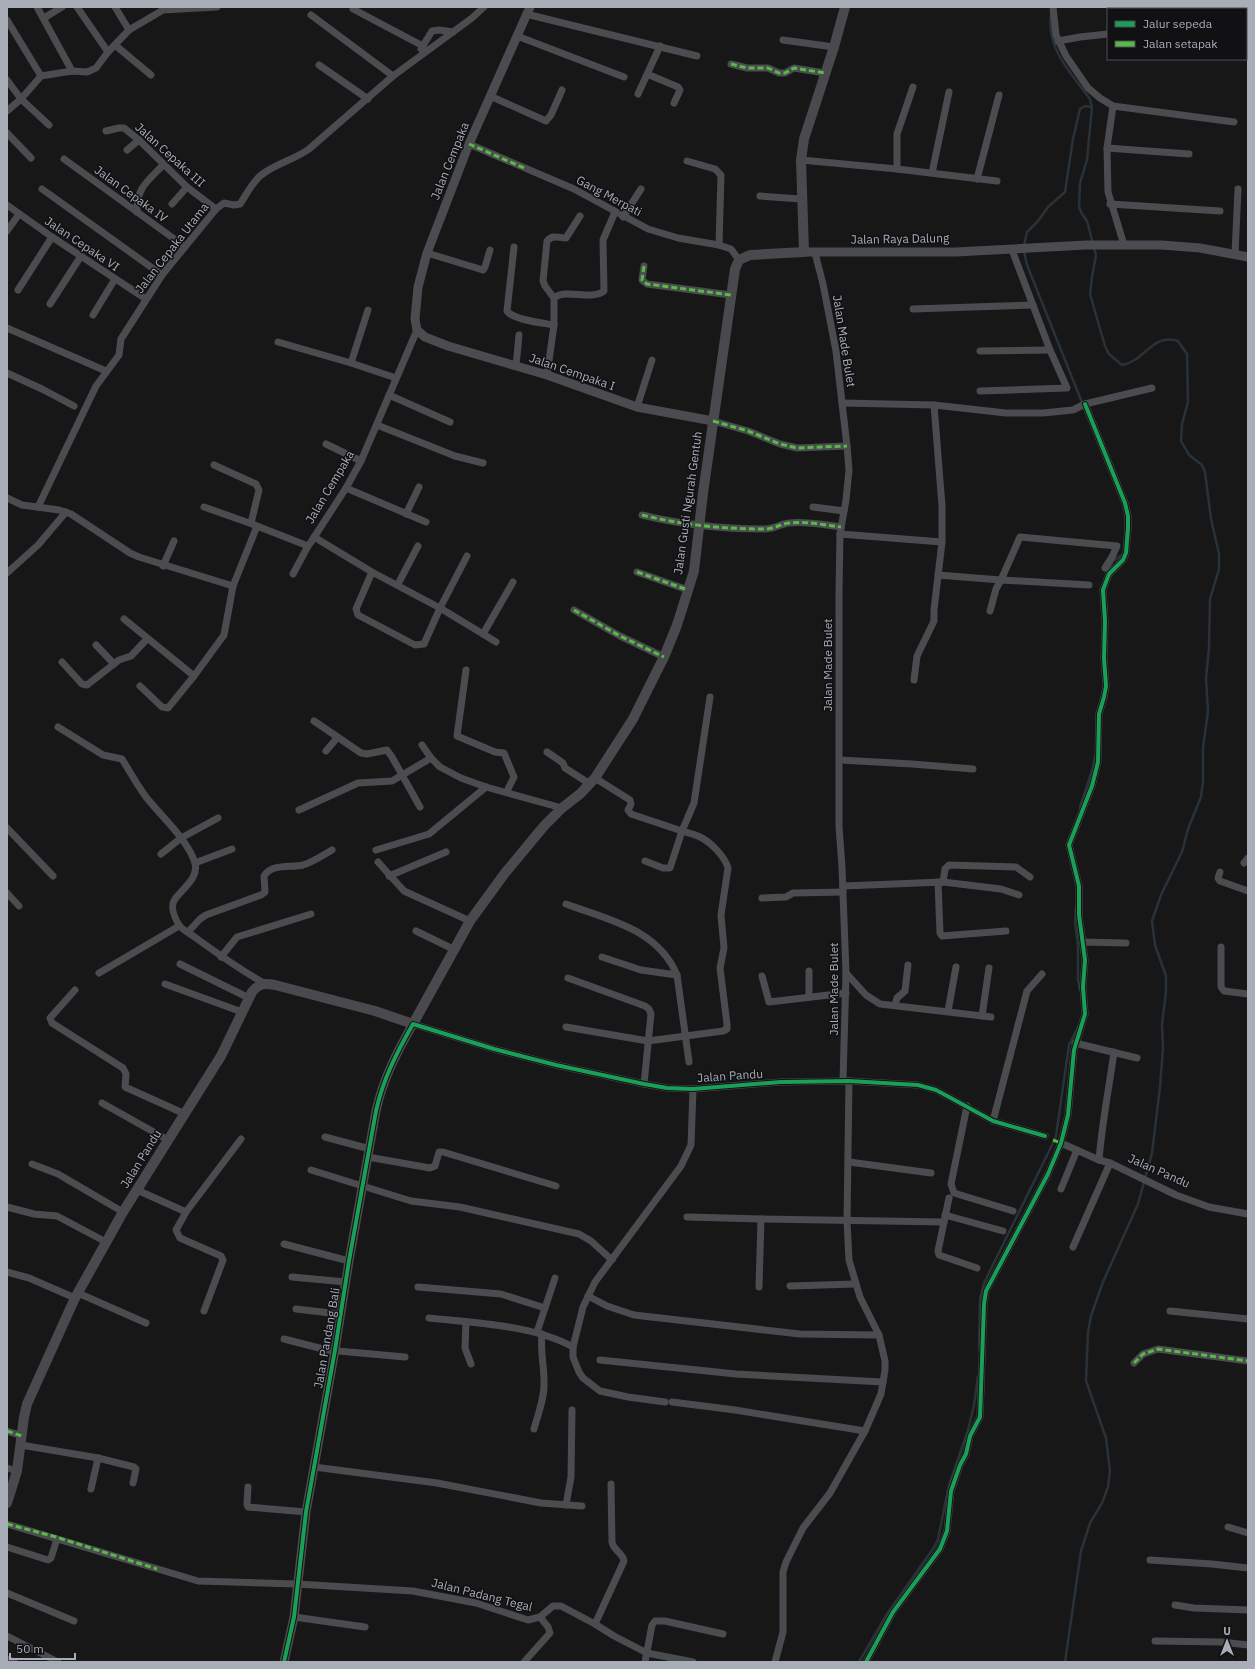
<svg xmlns="http://www.w3.org/2000/svg" width="1255" height="1669" font-family="'IBM Plex Sans',sans-serif">
<style>
.lines{fill:none;stroke-linecap:round;stroke-linejoin:round}
.stream{stroke:#2a3239;stroke-width:2.5}
.minor{stroke:#4b4c50;stroke-width:7}
.tertiary{stroke:#4b4c50;stroke-width:9}
.secondary{stroke:#4a4a4e;stroke-width:10}
.quiet{stroke:#58b947;stroke-width:3;stroke-dasharray:6 3;stroke-linecap:butt}
.cycleway-casing{stroke:#111113;stroke-width:6}
.cycleway{stroke:#1a9f57;stroke-width:4}
.labels{text-anchor:middle;stroke-width:3;stroke-linejoin:round;paint-order:stroke}
.street-label{font-size:12px;fill:#a8adb8;stroke:#111113}
</style>
<rect width="100%" height="100%" fill="#171717"/>
<g class="lines">
<g class="stream">
<path d="M1051,13C1046,49 1071,73 1090,99L1092,107L1087,160L1080,183L1079,207L1082,214L1087,221L1096,255L1092,277L1090,294L1105,346L1109,354L1122,365C1146,361 1151,333 1178,341L1187,354L1188,402L1182,424L1181,441L1189,455L1202,465L1205,472L1211,519L1219,554V569L1210,599L1209,648L1206,679L1208,711L1203,748V781L1201,797L1188,829L1182,852L1161,895L1152,921L1155,945L1166,976V992L1162,1024L1163,1048L1160,1087L1152,1153L1138,1204L1103,1282L1091,1316L1088,1332L1086,1381L1106,1438L1110,1471L1108,1487L1102,1503L1090,1523L1081,1551L1065,1662"/>
<polyline points="1024,246 1027,232 1038,221 1048,207 1065,192 1073,139 1080,109 1085,106 1092,107"/>
<polyline points="1024,251 1027,265 1083,405"/>
<polyline points="1108,572 1113,561 1122,555"/>
<polyline points="1080,807 1092,771 1095,757"/>
<polyline points="1076,908 1075,922 1078,946 1078,980 1080,990"/>
<polyline points="979,1350 980,1299 984,1283 1053,1143 1056,1136 1069,1045 1079,1025"/>
<polyline points="859,1662 887,1614 935,1546 938,1539 949,1485 968,1430 974,1405 978,1376"/>
</g>
<g class="minor">
<polyline points="37,7 72,71"/>
<polyline points="77,7 108,52"/>
<polyline points="115,7 129,30"/>
<polyline points="1053,7 1056,35 1066,56 1088,88 1100,98 1113,106 1234,122"/>
<polyline points="353,9 423,46"/>
<polyline points="526,14 697,56"/>
<polyline points="311,15 393,76"/>
<polyline points="44,18 62,7"/>
<polyline points="7,20 41,76"/>
<polyline points="517,36 624,77"/>
<polyline points="783,40 834,47"/>
<polyline points="1058,41 1080,37 1108,34"/>
<polyline points="115,45 151,75"/>
<polyline points="421,49 432,31 439,30 453,32"/>
<polyline points="1246,50 1248,50"/>
<polyline points="731,64 747,68 768,68 779,73 785,73 794,68 825,73"/>
<polyline points="319,65 368,99"/>
<polyline points="647,74 678,87 680,90 674,103"/>
<polyline points="7,80 21,99 49,125"/>
<polyline points="638,94 660,46"/>
<polyline points="490,96 546,121 551,115 562,90"/>
<polyline points="1113,106 1107,148 1108,192 1124,245"/>
<polyline points="7,111 21,99 41,76 72,71 87,72 96,68 108,52 129,30 163,10 217,7"/>
<polyline points="106,131 119,128 124,128 139,140 187,187 216,209"/>
<polyline points="7,133 31,158"/>
<polyline points="469,144 574,189 648,229 678,238 719,245 731,249 739,260"/>
<polyline points="1107,148 1189,154"/>
<polyline points="127,150 139,140"/>
<polyline points="64,159 184,246"/>
<polyline points="801,160 897,169 997,181"/>
<polyline points="687,161 715,169 721,175 719,245"/>
<polyline points="897,169 897,134 913,87"/>
<polyline points="932,173 949,92"/>
<polyline points="977,179 999,95"/>
<polyline points="42,189 162,275"/>
<polyline points="760,196 801,199"/>
<polyline points="172,204 187,187"/>
<polyline points="1110,204 1220,211"/>
<polyline points="7,205 52,237 146,299"/>
<path d="M137,212C136,188 148,181 163,165"/>
<polyline points="623,217 641,189"/>
<polyline points="7,231 19,214"/>
<path d="M514,247L507,311C513,320 543,323 554,325"/>
<polyline points="427,253 483,270 485,267 490,250"/>
<polyline points="815,253 823,284 836,351 847,446 849,470 846,500 840,534 839,592 839,826 842,867 846,973 843,1081"/>
<polyline points="1235,254 1238,189"/>
<polyline points="644,266 642,280 647,284 731,295"/>
<polyline points="18,290 52,237"/>
<path d="M554,298L545,286L543,281L547,241C553,234 559,238 566,238L580,216"/>
<polyline points="50,304 81,256"/>
<polyline points="913,309 1033,305"/>
<polyline points="93,315 115,279"/>
<polyline points="7,328 106,371"/>
<polyline points="278,342 351,363 396,378"/>
<polyline points="980,351 1050,350"/>
<polyline points="351,363 368,310"/>
<polyline points="516,366 519,335"/>
<polyline points="7,373 42,389 74,406"/>
<path d="M547,375L554,325V298C566,288 591,301 604,291L603,240L615,212"/>
<polyline points="980,391 1067,388 1050,350 1012,250"/>
<polyline points="389,395 450,422"/>
<polyline points="842,403 934,405 1006,413 1043,413 1073,410 1085,404 1152,388"/>
<polyline points="637,407 652,360"/>
<polyline points="713,421 748,431 780,444 797,448 847,446"/>
<polyline points="377,425 455,456 483,463"/>
<polyline points="326,444 361,461"/>
<polyline points="214,465 256,484 259,490 251,523"/>
<polyline points="346,488 426,522"/>
<polyline points="7,498 22,505 59,510 71,514 130,553 139,557 233,586"/>
<path d="M38,507L96,386L119,355L121,339L162,275L216,209L224,203L234,205L240,204C246,195 252,183 260,176C274,164 294,160 309,149L393,76L472,18L484,7"/>
<polyline points="204,507 255,525"/>
<polyline points="813,507 844,511"/>
<polyline points="406,514 419,487"/>
<path d="M642,515C683,525 723,529 765,529C774,529 780,524 789,523C806,521 824,525 841,527"/>
<polyline points="840,534 942,542"/>
<polyline points="314,537 372,572 440,608 424,644 415,645 358,615 356,609 372,572"/>
<polyline points="467,556 440,608 483,634 513,582"/>
<polyline points="163,566 174,541"/>
<polyline points="637,572 688,590"/>
<polyline points="7,573 38,545 66,512"/>
<polyline points="293,574 308,546"/>
<polyline points="938,575 1001,580 1020,537 1117,546 1112,557 1105,568"/>
<polyline points="398,584 418,546"/>
<polyline points="574,610 620,636 664,657"/>
<polyline points="990,611 996,589 1001,580 1089,585"/>
<polyline points="124,619 194,676 224,635 233,586 257,526 308,546 311,542 346,488 361,461 417,330"/>
<polyline points="483,634 496,642"/>
<polyline points="96,645 114,664"/>
<polyline points="62,662 82,684 87,685 119,660 131,656 147,639"/>
<polyline points="466,670 457,736 495,752 504,753 514,777 507,791"/>
<polyline points="914,680 917,656 934,621 934,610 942,542 942,506 934,405"/>
<polyline points="140,686 162,707 168,708 194,676"/>
<polyline points="314,721 361,753 367,754 387,750 392,757 420,807"/>
<path d="M58,727L103,755L122,759C130,772 137,785 146,797C161,816 188,840 195,863C199,878 183,888 175,899C170,906 174,917 179,925C182,930 191,934 196,938C218,954 240,970 264,983"/>
<polyline points="422,745 431,758 440,767 461,778 486,787 562,808"/>
<polyline points="326,751 337,738"/>
<polyline points="547,752 563,763 565,768 590,784"/>
<polyline points="840,760 912,764 973,769"/>
<polyline points="595,778 630,800 631,804 628,810 631,814 682,831 694,803 710,697"/>
<polyline points="299,810 358,783 392,781 431,758"/>
<polyline points="7,828 53,876"/>
<polyline points="376,850 429,834 486,787"/>
<polyline points="161,854 181,838 218,818"/>
<polyline points="378,862 404,891 470,921"/>
<polyline points="195,863 232,849"/>
<polyline points="1244,863 1248,858"/>
<polyline points="1220,872 1218,878 1220,881 1248,891"/>
<polyline points="389,876 446,852"/>
<polyline points="938,882 940,933 942,936 1006,931"/>
<polyline points="943,882 945,869 949,865 1016,867 1030,877"/>
<polyline points="843,886 943,882 1001,889 1019,895"/>
<polyline points="7,893 19,906"/>
<polyline points="762,898 786,897 793,893 843,892"/>
<path d="M566,904C609,920 658,929 677,975L689,1062"/>
<polyline points="416,931 453,949"/>
<path d="M188,932L200,919L206,915L261,895L265,892L264,876C272,863 291,868 303,865C313,862 323,855 332,850"/>
<polyline points="1083,942 1126,943"/>
<polyline points="1221,947 1221,987 1224,991 1248,994"/>
<polyline points="221,957 237,937 311,914"/>
<polyline points="602,957 641,970 677,975"/>
<polyline points="180,964 249,998"/>
<polyline points="809,971 809,997"/>
<polyline points="99,973 179,926"/>
<polyline points="846,973 866,995 880,1004 991,1017"/>
<polyline points="762,976 769,1002 846,993"/>
<polyline points="568,978 645,1006 649,1009 651,1014 644,1084"/>
<polyline points="165,984 242,1012"/>
<polyline points="75,990 50,1018 52,1023 123,1068 126,1074 125,1087 185,1114"/>
<polyline points="895,1005 897,998 905,991 908,965"/>
<polyline points="948,1011 956,967"/>
<polyline points="982,1016 989,968"/>
<polyline points="413,1024 494,1049 556,1065 644,1084 667,1088 693,1089 781,1082 849,1081 918,1085 936,1090 949,1097 993,1121 1045,1136"/>
<path d="M566,1027L648,1041L723,1031L727,1029V1024L720,968L724,948L721,915L728,868C725,857 711,842 700,837C695,834 688,833 682,831L670,868H663L645,861"/>
<polyline points="1075,1043 1137,1058"/>
<polyline points="102,1103 168,1140"/>
<polyline points="967,1106 951,1184 954,1193 1013,1211"/>
<polyline points="993,1121 1027,991 1042,974"/>
<polyline points="325,1137 370,1149"/>
<polyline points="1061,1143 1099,1160 1110,1163 1176,1195 1209,1207 1248,1214"/>
<polyline points="368,1157 430,1168 435,1166 439,1152 443,1152 556,1186"/>
<path d="M1099,1160C1102,1123 1109,1088 1114,1052"/>
<polyline points="849,1162 931,1173"/>
<polyline points="32,1164 58,1174 123,1212"/>
<polyline points="311,1170 411,1201 460,1207 579,1234 591,1241 612,1260"/>
<polyline points="1061,1189 1077,1150"/>
<polyline points="137,1190 186,1212"/>
<polyline points="949,1198 938,1251 939,1255 977,1268"/>
<polyline points="7,1207 34,1214 57,1216 106,1242"/>
<polyline points="945,1215 1003,1231"/>
<polyline points="687,1217 761,1219 944,1222"/>
<polyline points="284,1244 349,1261"/>
<polyline points="1073,1247 1110,1163"/>
<polyline points="7,1272 29,1278 75,1298"/>
<polyline points="292,1277 346,1282"/>
<polyline points="790,1286 855,1284"/>
<polyline points="418,1287 501,1294 545,1308 537,1332"/>
<polyline points="759,1287 761,1219"/>
<polyline points="78,1293 146,1323"/>
<polyline points="588,1296 607,1306 634,1315 800,1334 879,1335"/>
<polyline points="545,1308 555,1278"/>
<polyline points="296,1309 339,1314"/>
<polyline points="204,1311 223,1260 221,1256 180,1238 176,1230 186,1212 241,1139"/>
<polyline points="1170,1311 1248,1319"/>
<path d="M429,1318C475,1323 533,1325 573,1347"/>
<polyline points="466,1322 465,1348 471,1364"/>
<polyline points="284,1339 327,1350 405,1357"/>
<polyline points="600,1360 736,1374 883,1382"/>
<polyline points="1134,1363 1143,1354 1158,1349 1248,1361"/>
<polyline points="665,1402 628,1397 600,1391 583,1378 579,1372 573,1357 573,1347 583,1307 595,1282 681,1166 691,1145 693,1089"/>
<polyline points="672,1402 735,1410 865,1431 881,1394 885,1370 885,1361 879,1335 860,1297 849,1260 847,1221 849,1081"/>
<path d="M534,1429C538,1414 545,1397 544,1381C544,1364 540,1352 542,1334"/>
<polyline points="7,1431 22,1436"/>
<polyline points="21,1445 98,1458 134,1467 136,1469 133,1483"/>
<polyline points="314,1467 437,1483 541,1503 582,1506"/>
<polyline points="7,1468 17,1471"/>
<polyline points="248,1487 247,1504 248,1507 306,1512"/>
<polyline points="91,1489 98,1458"/>
<polyline points="566,1505 571,1477 572,1410"/>
<polyline points="7,1524 198,1581 297,1584 413,1591 476,1603 528,1620 540,1617 553,1606 561,1606 595,1624 614,1636 647,1653 693,1662"/>
<polyline points="1228,1527 1248,1533"/>
<polyline points="7,1547 48,1560 51,1558 56,1542"/>
<polyline points="1150,1560 1212,1564 1248,1568"/>
<polyline points="7,1593 74,1621"/>
<polyline points="1175,1605 1194,1608 1248,1610"/>
<polyline points="294,1617 365,1627"/>
<path d="M595,1624L624,1561C623,1553 613,1550 612,1542L611,1484"/>
<polyline points="7,1636 58,1662"/>
<polyline points="1155,1641 1221,1642 1248,1645"/>
<polyline points="7,1659 14,1662"/>
<polyline points="524,1662 550,1633 548,1627 540,1617"/>
<polyline points="645,1662 652,1625 655,1621 665,1621 723,1634"/>
<polyline points="775,1662 783,1632 783,1572 786,1562 803,1528 830,1493 865,1431"/>
<polyline points="866,1662 893,1612 940,1549 947,1531 951,1491 960,1465 966,1454 970,1436 980,1417 984,1304 986,1291 1048,1174 1061,1143 1068,1115 1074,1050 1085,1014 1083,987 1085,960 1079,915 1079,886 1069,845 1092,786 1098,762 1099,714 1104,697 1106,686 1104,658 1105,621 1103,590 1109,574 1123,560 1126,553 1128,528 1128,516 1125,503 1085,404"/>
</g>
<g class="tertiary">
<polyline points="530,7 469,144 427,253 418,287 415,319 417,330 425,337 448,346 547,375 637,407 713,421"/>
<polyline points="804,252 956,252 1086,245 1162,245 1200,248 1248,257"/>
<path d="M284,1662L294,1617L306,1512L335,1350L349,1261L376,1111C383,1079 397,1052 413,1024"/>
</g>
<path class="secondary" d="M7,1503L17,1471L24,1417L27,1404L75,1298L123,1212L221,1056L252,992C259,983 265,983 275,985L375,1011L413,1024L470,921L505,873L544,826L562,808L580,794L595,778L633,719L664,657L677,625L694,571L703,493L735,269L739,260L750,255L804,252L801,160L804,139L834,47L845,7"/>
<g class="quiet">
<polyline points="731,64 747,68 768,68 779,73 785,73 794,68 825,73"/>
<polyline points="469,144 524,168"/>
<polyline points="644,266 642,280 647,284 731,295"/>
<polyline points="713,421 748,431 780,444 797,448 847,446"/>
<path d="M642,515C683,525 723,529 765,529C774,529 780,524 789,523C806,521 824,525 841,527"/>
<polyline points="637,572 685,589"/>
<polyline points="574,610 620,636 664,657"/>
<polyline points="1053,1140 1061,1143 1060,1146"/>
<polyline points="1134,1363 1143,1354 1158,1349 1248,1361"/>
<polyline points="7,1431 22,1436"/>
<polyline points="7,1524 56,1537 157,1569"/>
</g>
<defs>
<g id="cycleway">
<path d="M284,1662L294,1617L306,1512L335,1350L349,1261L376,1111C383,1079 397,1052 413,1024L494,1049L556,1065L644,1084L667,1088L693,1089L781,1082L849,1081L918,1085L936,1090L949,1097L993,1121L1045,1136"/>
<polyline points="866,1662 893,1612 940,1549 947,1531 951,1491 960,1465 966,1454 970,1436 980,1417 984,1304 986,1291 1048,1174 1061,1143 1068,1115 1074,1050 1085,1014 1083,987 1085,960 1079,915 1079,886 1069,845 1092,786 1098,762 1099,714 1104,697 1106,686 1104,658 1105,621 1103,590 1109,574 1123,560 1126,553 1128,528 1128,516 1125,503 1085,404"/>
</g>
</defs>
<use href="#cycleway" class="cycleway-casing"/>
<use href="#cycleway" class="cycleway"/>
</g>
<g class="labels">
<g class="street-label">
<text transform="translate(170 155) rotate(42)" y="4">Jalan Cepaka III</text>
<text transform="translate(450 161) rotate(-68)" y="4">Jalan Cempaka</text>
<text transform="translate(131 194) rotate(36)" y="4">Jalan Cepaka IV</text>
<text transform="translate(609 196) rotate(28)" y="4">Gang Merpati</text>
<text transform="translate(900 239) rotate(-1)" y="4">Jalan Raya Dalung</text>
<text transform="translate(82 244) rotate(34)" y="4">Jalan Cepaka VI</text>
<text transform="translate(172 248) rotate(-52)" y="4">Jalan Cepaka Utama</text>
<text transform="translate(844 341) rotate(81)" y="4">Jalan Made Bulet</text>
<text transform="translate(572 372) rotate(19)" y="4">Jalan Cempaka I</text>
<text transform="translate(330 487) rotate(-59)" y="4">Jalan Cempaka</text>
<text transform="translate(688 503) rotate(-82)" y="4">Jalan Gusti Ngurah Gentuh</text>
<text transform="translate(828 665) rotate(-90)" y="4">Jalan Made Bulet</text>
<text transform="translate(834 989) rotate(-90)" y="4">Jalan Made Bulet</text>
<text transform="translate(730 1076) rotate(-4)" y="4">Jalan Pandu</text>
<text transform="translate(141 1159) rotate(-58)" y="4">Jalan Pandu</text>
<text transform="translate(1159 1171) rotate(24)" y="4">Jalan Pandu</text>
<text transform="translate(327 1338) rotate(-80)" y="4">Jalan Pandang Bali</text>
<text transform="translate(482 1595) rotate(14)" y="4">Jalan Padang Tegal</text>
</g>
</g>
<rect width="1255" height="1669" fill="none" stroke="#a8adb8" stroke-width="16"/>
<rect x="1107" y="8" width="140" height="52" fill="#111113" stroke="#4d4f55"/>
<rect x="1115" y="21" width="20" height="6" fill="#1a9f57" stroke="#4d4f55"/>
<text x="1143" y="28" font-size="12" fill="#a8adb8">Jalur sepeda</text>
<rect x="1115" y="41" width="20" height="6" fill="#58b947" stroke="#4d4f55"/>
<text x="1143" y="48" font-size="12" fill="#a8adb8">Jalan setapak</text>
<g transform="translate(1227 1641)" stroke="#111113" stroke-width="3" paint-order="stroke">
<path d="M0-3L7 15L0 10L-7 15Z" fill="#a8adb8"/>
<text y="-6" font-size="11" font-weight="bold" text-anchor="middle" fill="#a8adb8">U</text>
</g>
<path d="M10 1653v6h65v-6" fill="none" stroke="#a8adb8" stroke-width="2"/>
<text x="16" y="1653" font-size="12" fill="#a8adb8" stroke="#111113" stroke-width="3" paint-order="stroke">50 m</text>
</svg>
